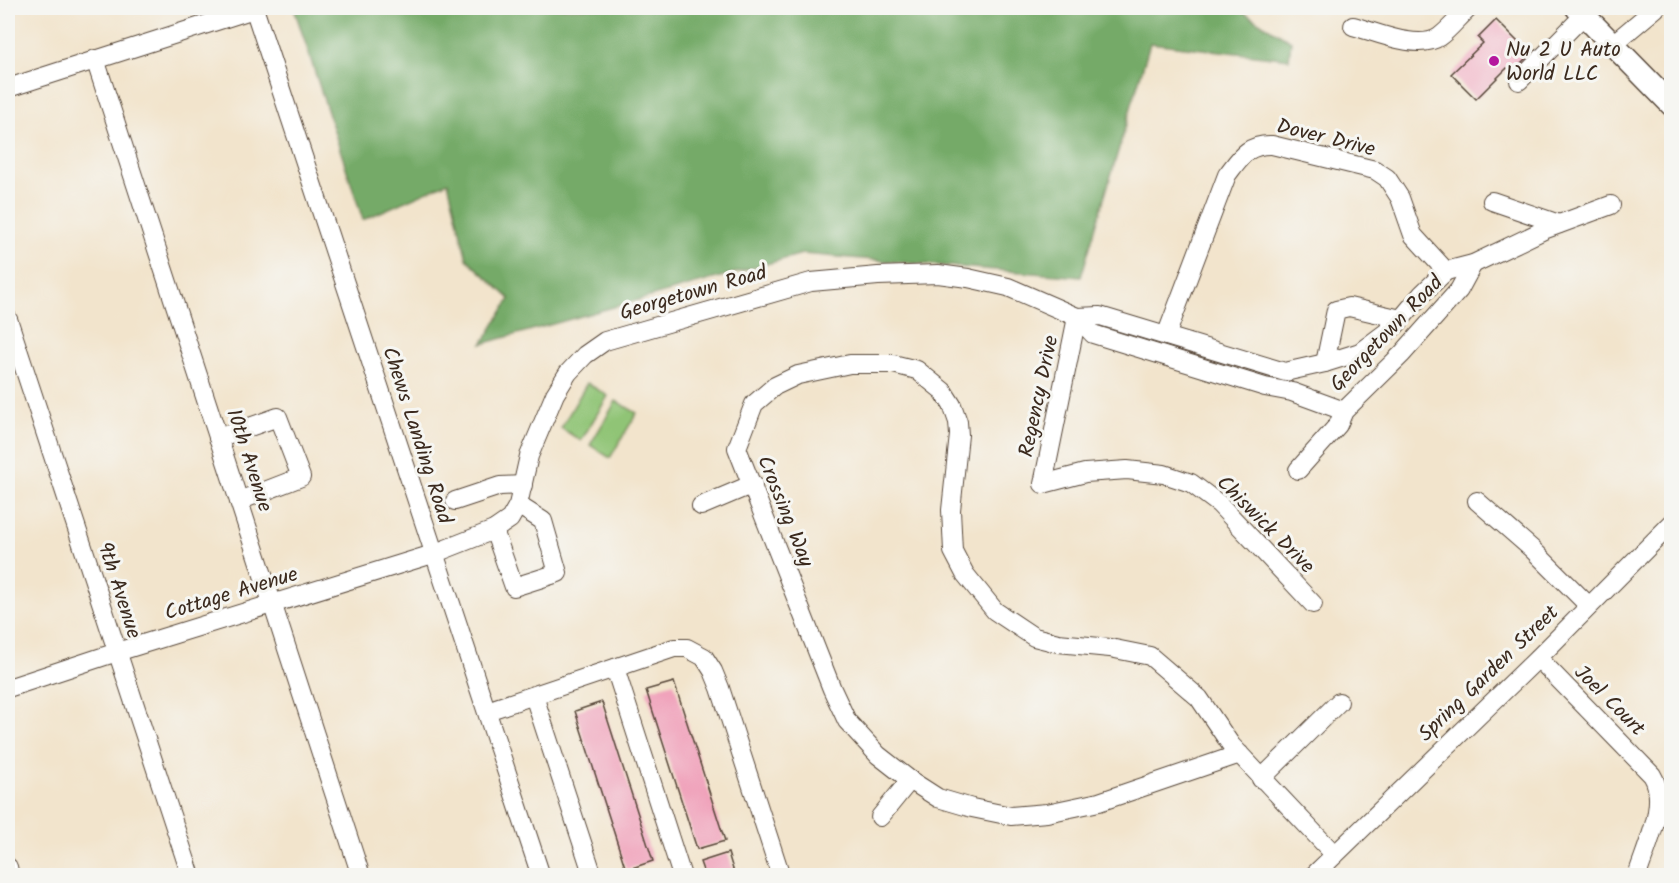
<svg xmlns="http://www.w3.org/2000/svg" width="1679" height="883" font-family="Kalam,sans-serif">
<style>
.green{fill:#90c476;stroke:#66774a;stroke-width:1.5}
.forest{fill:#74aa67;stroke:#586a42;stroke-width:1.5}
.building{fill:#f0a3bb}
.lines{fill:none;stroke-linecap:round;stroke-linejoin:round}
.minor-casing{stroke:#564638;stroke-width:20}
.major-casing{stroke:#564638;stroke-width:25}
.minor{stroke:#fff;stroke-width:18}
.major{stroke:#fff;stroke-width:22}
.poi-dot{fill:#b5179e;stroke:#f6f6f2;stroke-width:2}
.labels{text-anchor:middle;stroke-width:6;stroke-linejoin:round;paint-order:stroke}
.poi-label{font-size:21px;fill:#3b2a1e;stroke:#f6f6f2;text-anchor:start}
.street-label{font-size:21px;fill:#3b2a1e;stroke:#f6f6f2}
</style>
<rect width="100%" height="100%" fill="#f6f6f2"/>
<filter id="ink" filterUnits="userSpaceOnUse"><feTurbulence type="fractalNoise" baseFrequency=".0167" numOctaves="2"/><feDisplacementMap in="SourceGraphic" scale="12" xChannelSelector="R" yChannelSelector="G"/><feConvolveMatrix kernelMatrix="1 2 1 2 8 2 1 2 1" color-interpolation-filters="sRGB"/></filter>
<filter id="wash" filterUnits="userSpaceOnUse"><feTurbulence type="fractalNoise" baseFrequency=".008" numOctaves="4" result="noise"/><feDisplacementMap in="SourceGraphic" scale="24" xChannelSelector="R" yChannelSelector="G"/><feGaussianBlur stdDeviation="1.35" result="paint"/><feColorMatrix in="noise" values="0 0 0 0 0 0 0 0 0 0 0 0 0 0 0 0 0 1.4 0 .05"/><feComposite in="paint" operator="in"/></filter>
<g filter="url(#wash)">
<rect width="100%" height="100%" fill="#f2e4cc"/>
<g class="green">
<polygon points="587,383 608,396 581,441 561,428"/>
<polygon points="616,401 637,413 610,458 590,445"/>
</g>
<polygon class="forest" points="294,8 1236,8 1291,41 1289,59 1150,43 1081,277 802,254 482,344 510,299 467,259 448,182 363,220"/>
<g id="blocks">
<g class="building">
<polygon points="1496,20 1530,54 1512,72 1507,68 1476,99 1451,74 1483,43 1478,38"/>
<polygon points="674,682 725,841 697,849 646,690"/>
<polygon points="602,702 653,861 626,870 575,711"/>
<polygon points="728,853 735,876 705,876 700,862"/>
</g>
</g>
</g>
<g filter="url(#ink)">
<use href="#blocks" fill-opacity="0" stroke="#564638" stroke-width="1.5"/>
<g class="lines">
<defs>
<g id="minor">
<polyline points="254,8 541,876"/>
<path d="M1353,26C1376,32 1418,51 1439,37C1450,29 1459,17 1469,8"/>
<polyline points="1613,44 1656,8"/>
<polyline points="95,59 361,876"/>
<polyline points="1519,81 1584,15"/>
<polyline points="8,88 254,9"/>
<polyline points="1492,201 1559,224"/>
<polyline points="1077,317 1043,484 1085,473 1127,470 1164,474 1191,483 1219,504 1313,604"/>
<polyline points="1077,317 1100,316 1285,372 1325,363 1360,352 1396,325 1422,294 1446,271"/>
<polyline points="8,319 191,876"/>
<path d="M1166,336L1227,175C1240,158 1247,144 1272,145L1375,170L1387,178L1400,198L1413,235L1446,271L1473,264L1546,229L1611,205"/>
<polyline points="1325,363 1336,310 1349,307 1401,319"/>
<polyline points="218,438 278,417 301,477 239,501"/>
<polyline points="1298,470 1338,425 1344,411 1402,354 1459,290 1473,264"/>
<polyline points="455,501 500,486 523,485"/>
<polyline points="1477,501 1532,549 1589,606"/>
<polyline points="701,506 753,484"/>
<polyline points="494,530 514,587 558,573 543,521 518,505"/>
<path d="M1538,658L1652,775C1669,802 1646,847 1637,876"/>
<polyline points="615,668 682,876"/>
<polyline points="8,688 117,652 433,554 494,530 510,519 518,505 529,456 555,394 568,373 585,355 605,341 811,282 878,276 938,274 968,278 1008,287 1077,317 1093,334 1265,387 1292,392 1344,411"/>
<polyline points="534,696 593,876"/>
<polyline points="487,711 674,648 687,648 704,657 713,671 720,688 781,876"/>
<polyline points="1240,754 1099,802 1047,813 1011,816 972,808 938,798 910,780 878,755 847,721 832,689 737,448 754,404 775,386 798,375 850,364 893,364 917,370 943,391 952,405 958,422 959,435 951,510 953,551 965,574 995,611 1034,637 1058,643 1110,648 1150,656 1199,698 1231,745 1334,854"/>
<polyline points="1261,779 1339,702"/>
<polyline points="880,817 910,780"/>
<polyline points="8,867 10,876"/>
<polyline points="1313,876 1538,658 1672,523"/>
</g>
<polyline id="major" points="1577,8 1672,105"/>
</defs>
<use href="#minor" class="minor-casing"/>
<use href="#major" class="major-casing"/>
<use href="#minor" class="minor"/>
<use href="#major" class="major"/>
</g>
</g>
<circle class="poi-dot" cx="1494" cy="61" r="6"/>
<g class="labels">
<g class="poi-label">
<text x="1506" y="56">Nu 2 U Auto<tspan x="1506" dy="24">World LLC</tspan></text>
</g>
<g class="street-label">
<text transform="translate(1326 137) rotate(14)" y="7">Dover Drive</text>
<text transform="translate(693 292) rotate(-16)" y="7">Georgetown Road</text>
<text transform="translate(1386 333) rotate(-46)" y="7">Georgetown Road</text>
<text transform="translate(1038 396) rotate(-78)" y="7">Regency Drive</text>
<text transform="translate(418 435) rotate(72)" y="7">Chews Landing Road</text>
<text transform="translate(250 460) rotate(72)" y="7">10th Avenue</text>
<text transform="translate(786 511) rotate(68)" y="7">Crossing Way</text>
<text transform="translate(1266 524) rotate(45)" y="7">Chiswick Drive</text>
<text transform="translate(120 590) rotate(72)" y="7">9th Avenue</text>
<text transform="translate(231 593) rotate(-17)" y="7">Cottage Avenue</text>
<text transform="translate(1488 673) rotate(-44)" y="7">Spring Garden Street</text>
<text transform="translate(1610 700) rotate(45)" y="7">Joel Court</text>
</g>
</g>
<rect width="1679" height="883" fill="none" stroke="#f6f6f2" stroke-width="30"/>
</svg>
